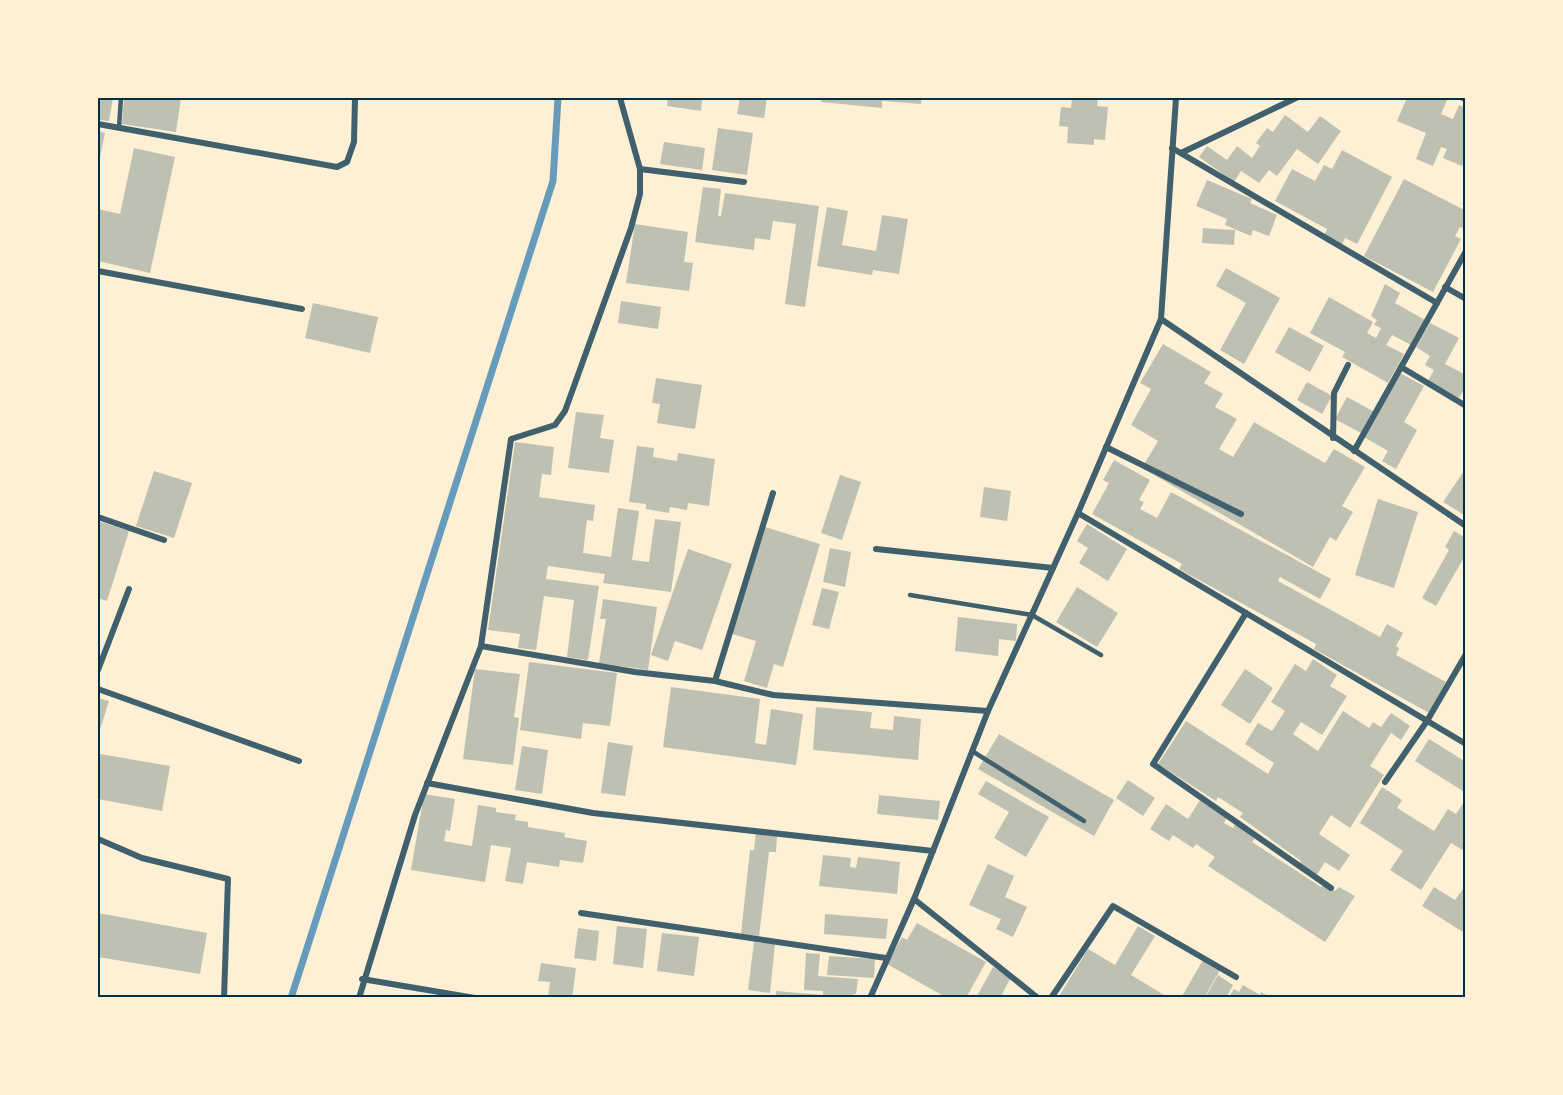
<svg xmlns="http://www.w3.org/2000/svg" width="1563" height="1095" font-family="'PT Serif',serif">
<style>
.lines{fill:none;stroke-linecap:round;stroke-linejoin:round}
.stream{stroke:#669bbc;stroke-width:7}
.building{fill:#bec0b2}
.service{stroke:#3f606c;stroke-width:4.5}
.minor{stroke:#3f606c;stroke-width:6}
.neatline{fill:none;stroke:#003049;stroke-width:2}
</style>
<rect width="100%" height="100%" fill="#fdf0d5"/>
<g class="lines">
<polyline class="stream" points="291,998 553,181 558,98"/>
</g>
<g class="building">
<polygon points="98,98 113,98 109,121 98,120"/>
<polygon points="124,98 181,98 176,132 122,124"/>
<polygon points="668,98 702,98 701,111 667,106"/>
<polygon points="740,98 767,98 764,118 737,114"/>
<polygon points="822,98 922,98 921,104 882,101 882,108 821,102"/>
<polygon points="1072,98 1098,98 1097,106 1108,107 1105,140 1094,139 1094,145 1067,143 1068,127 1059,126 1061,107 1071,108"/>
<polygon points="1407,98 1447,100 1441,114 1453,119 1459,105 1466,108 1466,158 1462,166 1443,158 1447,149 1441,147 1433,166 1416,159 1426,133 1397,121"/>
<polygon points="1285,115 1308,132 1320,116 1341,131 1318,164 1297,149 1277,176 1269,170 1259,183 1241,171 1234,182 1199,157 1207,146 1227,160 1237,146 1252,158 1260,146 1256,143 1267,128 1273,132"/>
<polygon points="718,128 753,133 747,175 712,170"/>
<polygon points="98,131 105,133 99,162 98,162"/>
<polygon points="664,142 705,148 702,170 660,164"/>
<polygon points="134,148 175,157 150,273 98,261 98,209 120,214"/>
<polygon points="1342,150 1392,177 1357,244 1345,238 1342,245 1324,236 1327,229 1275,201 1292,169 1315,181 1324,165 1332,169"/>
<polygon points="1404,179 1466,211 1466,229 1460,227 1455,236 1461,239 1433,292 1364,256"/>
<polygon points="1207,180 1252,199 1250,203 1277,215 1269,236 1253,230 1251,236 1225,225 1227,219 1196,206"/>
<polygon points="703,187 721,189 718,216 721,216 725,193 819,206 805,307 785,304 796,224 773,221 770,240 755,238 754,250 695,242"/>
<polygon points="827,207 848,211 842,245 876,251 882,215 908,219 899,274 873,270 872,275 817,266"/>
<polygon points="635,224 688,232 684,262 693,263 689,291 626,283"/>
<polygon points="1203,228 1235,230 1234,245 1202,243"/>
<polygon points="1226,268 1280,298 1244,364 1220,350 1246,303 1216,286"/>
<polygon points="1385,284 1400,293 1395,303 1425,320 1411,345 1392,335 1386,345 1404,354 1388,383 1342,357 1345,352 1310,333 1329,297 1373,322 1367,333 1376,338 1381,328 1374,325 1377,320 1371,316"/>
<polygon points="621,301 661,307 658,329 618,323"/>
<polygon points="313,303 378,317 370,353 305,338"/>
<polygon points="1430,323 1459,338 1445,364 1466,375 1466,386 1459,398 1428,381 1434,370 1425,365 1430,356 1416,347"/>
<polygon points="1289,327 1324,346 1310,372 1275,352"/>
<polygon points="1163,344 1211,372 1204,383 1223,394 1215,407 1237,419 1219,449 1233,457 1254,422 1325,463 1334,449 1365,467 1342,506 1353,512 1336,541 1330,537 1313,567 1142,468 1158,441 1131,425 1151,389 1140,383"/>
<polygon points="1400,373 1424,386 1404,422 1417,430 1396,469 1382,461 1388,451 1364,437"/>
<polygon points="656,378 702,385 695,429 657,423 660,404 652,403"/>
<polygon points="1307,382 1332,396 1322,414 1297,400"/>
<polygon points="1347,397 1373,411 1361,433 1335,419"/>
<polygon points="576,412 604,415 600,438 614,440 609,473 568,468"/>
<polygon points="515,442 554,447 551,475 542,474 539,497 595,505 593,521 587,520 583,553 611,557 618,508 639,511 632,560 649,562 655,519 681,522 671,592 603,583 605,574 548,566 546,579 599,586 588,660 567,657 574,600 544,596 536,650 518,648 520,634 488,630"/>
<polygon points="637,446 654,448 653,457 677,461 678,453 715,459 709,506 688,503 687,510 670,507 669,513 646,509 646,504 629,502"/>
<polygon points="1114,460 1150,480 1139,500 1144,502 1140,509 1157,518 1171,492 1331,579 1320,599 1280,577 1278,581 1380,637 1387,624 1403,633 1396,646 1399,648 1396,655 1446,682 1429,713 1314,649 1316,644 1179,569 1182,564 1092,514 1109,483 1103,480"/>
<polygon points="1466,468 1466,516 1443,502"/>
<polygon points="154,471 192,483 174,538 136,526"/>
<polygon points="840,475 861,482 842,540 821,533"/>
<polygon points="984,487 1011,491 1007,521 980,517"/>
<polygon points="1378,499 1418,512 1394,588 1355,575"/>
<polygon points="98,521 129,531 107,601 98,598"/>
<polygon points="1087,524 1127,549 1108,581 1079,563 1088,548 1077,541"/>
<polygon points="765,527 820,544 783,667 774,664 767,688 744,681 756,641 732,634"/>
<polygon points="1454,531 1466,538 1466,554 1436,606 1422,598 1449,550 1445,547"/>
<polygon points="830,548 851,552 845,587 823,582"/>
<polygon points="688,549 732,564 702,650 675,641 668,661 651,655"/>
<polygon points="1077,587 1118,613 1097,647 1056,622"/>
<polygon points="822,588 839,592 829,629 812,625"/>
<polygon points="603,599 657,607 648,670 599,663 606,619 600,619"/>
<polygon points="958,617 1017,624 1016,641 999,639 998,656 955,651"/>
<polygon points="1313,659 1337,675 1330,686 1347,696 1322,735 1301,722 1293,734 1318,751 1343,711 1369,728 1373,722 1381,727 1391,713 1410,726 1401,740 1391,733 1370,766 1384,775 1350,828 1331,815 1319,834 1350,855 1339,871 1325,862 1316,876 1299,865 1301,861 1240,817 1243,813 1218,797 1216,801 1158,764 1186,721 1268,774 1274,763 1245,744 1258,723 1272,731 1285,711 1271,702 1295,664 1306,671"/>
<polygon points="529,662 617,673 610,726 583,723 581,739 520,730"/>
<polygon points="475,669 520,674 514,717 519,718 513,765 463,759"/>
<polygon points="1245,669 1273,688 1250,724 1221,705"/>
<polygon points="671,687 760,699 755,743 766,745 771,709 803,714 796,765 663,747"/>
<polygon points="98,698 109,701 98,736"/>
<polygon points="816,707 872,712 870,728 893,730 894,716 921,719 918,760 813,750"/>
<polygon points="999,734 1114,800 1094,836 978,769"/>
<polygon points="1429,739 1466,762 1466,793 1415,761"/>
<polygon points="608,742 633,746 625,796 601,793"/>
<polygon points="522,746 548,750 542,794 515,790"/>
<polygon points="100,754 170,766 162,811 98,799"/>
<polygon points="1128,780 1155,798 1143,816 1116,798"/>
<polygon points="986,781 1049,817 1026,857 994,838 1009,812 978,794"/>
<polygon points="1382,787 1402,800 1397,808 1434,831 1448,809 1456,814 1466,799 1466,852 1451,843 1421,890 1390,870 1403,851 1360,823"/>
<polygon points="424,794 455,799 450,831 446,830 444,841 472,846 478,805 496,808 496,812 516,815 515,820 528,822 528,827 565,833 564,837 587,841 583,863 560,860 559,867 527,862 523,884 505,881 511,848 491,845 485,882 411,870"/>
<polygon points="879,795 940,801 938,820 877,814"/>
<polygon points="1200,800 1227,818 1224,823 1233,828 1235,824 1256,837 1252,842 1321,887 1323,883 1335,891 1339,887 1355,896 1325,942 1208,866 1215,857 1196,844 1193,848 1173,835 1169,841 1150,829 1166,804 1188,819"/>
<polygon points="756,833 777,836 776,852 769,852 759,936 741,934 750,850 754,850"/>
<polygon points="823,855 851,858 850,867 856,868 858,857 900,862 897,894 819,886"/>
<polygon points="988,864 1014,876 1005,897 1027,907 1013,937 996,929 1001,919 969,905"/>
<polygon points="1466,885 1466,934 1422,906 1434,887 1455,900"/>
<polygon points="98,913 207,933 200,974 98,957"/>
<polygon points="825,914 888,919 886,939 824,934"/>
<polygon points="917,923 986,962 966,998 947,998 887,964 902,937 907,940"/>
<polygon points="617,926 647,929 643,968 613,964"/>
<polygon points="1138,926 1155,936 1131,975 1169,998 1058,998 1088,949 1115,965"/>
<polygon points="578,928 599,931 596,961 574,958"/>
<polygon points="662,933 699,937 694,976 657,971"/>
<polygon points="754,942 775,944 770,993 748,990"/>
<polygon points="806,953 820,954 818,976 858,979 856,994 853,994 853,998 776,998 776,991 823,995 823,991 804,990"/>
<polygon points="829,956 875,959 874,978 827,975"/>
<polygon points="1203,960 1220,970 1204,998 1181,998"/>
<polygon points="541,963 576,968 572,998 548,998 550,982 538,981"/>
<polygon points="993,967 1011,977 1000,998 976,998"/>
<polygon points="1218,975 1233,985 1226,998 1205,998"/>
<polygon points="1243,985 1260,995 1261,992 1271,998 1228,998 1234,989 1239,992"/>
</g>
<g class="lines">
<g class="service">
<polyline points="119,127 121,98"/>
<polyline points="910,595 1032,615 1101,655"/>
<polyline points="972,751 1084,821"/>
</g>
<g class="minor">
<polyline points="1463,98 1466,99"/>
<polyline points="98,124 337,167 347,162 354,142 355,98"/>
<polyline points="1172,148 1437,303 1466,251"/>
<polyline points="1181,153 1296,98"/>
<polyline points="640,169 744,182"/>
<polyline points="98,271 302,309"/>
<polyline points="1445,287 1466,299"/>
<polyline points="1161,319 1466,526"/>
<polyline points="1401,367 1466,406"/>
<polyline points="1333,438 1334,393 1348,365"/>
<polyline points="1106,447 1241,514"/>
<polyline points="1354,451 1437,303"/>
<polyline points="1078,513 1466,744"/>
<polyline points="98,517 164,540"/>
<polyline points="876,549 1053,568"/>
<polyline points="1246,613 1153,764 1331,888"/>
<polyline points="481,646 635,672 715,681 773,695 988,711"/>
<polyline points="98,670 129,589"/>
<polyline points="715,681 773,493"/>
<polyline points="98,689 299,761"/>
<polyline points="1385,782 1427,721 1466,654"/>
<polyline points="427,783 593,813 933,851"/>
<polyline points="98,839 142,858 228,879 224,998"/>
<polyline points="914,899 1038,998"/>
<polyline points="581,913 886,958"/>
<polyline points="362,979 475,998"/>
<polyline points="359,998 415,815 481,646 511,439 555,425 565,411 631,228 640,194 640,169 620,98"/>
<polyline points="870,998 914,899 988,711 1078,513 1161,319 1176,98"/>
<polyline points="1051,998 1113,906 1236,977"/>
</g>
</g>
<rect width="1563" height="1095" fill="none" stroke="#fdf0d5" stroke-width="198"/>
<rect x="99" y="99" width="1365" height="897" class="neatline"/>
</svg>
